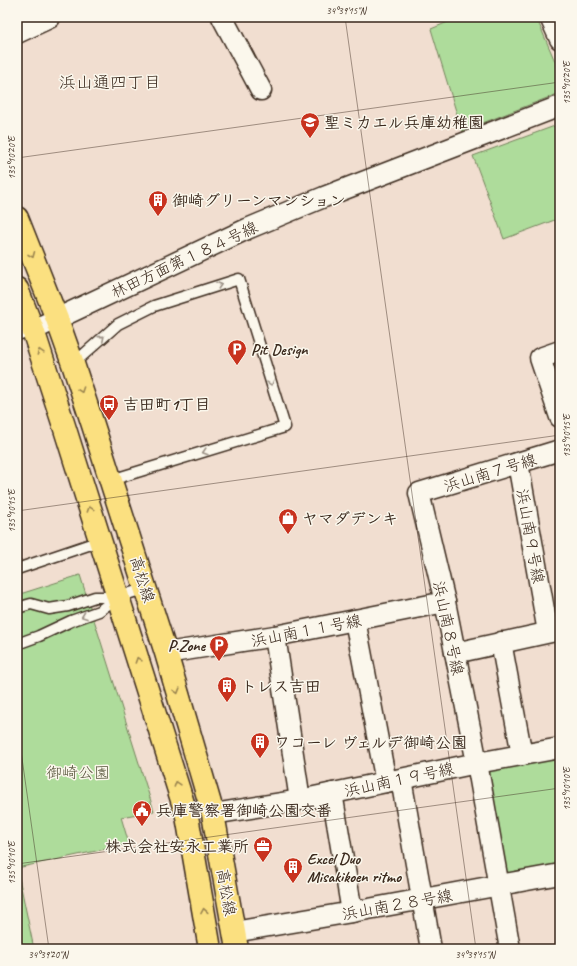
<svg xmlns="http://www.w3.org/2000/svg" width="577" height="966" font-family="Caveat,'Klee One',sans-serif">
<style>
.green{fill:#aedc9b;stroke:#74835c}
.lines{fill:none;stroke-linecap:round;stroke-linejoin:round}
.service-casing{stroke:#3b2a1e;stroke-width:13}
.minor-casing{stroke:#3b2a1e;stroke-width:23}
.tertiary-casing{stroke:#3b2a1e;stroke-width:25}
.primary-casing{stroke:#3b2a1e;stroke-width:25}
.service{stroke:#fbf7ec;stroke-width:10}
.minor{stroke:#fbf7ec;stroke-width:20}
.tertiary{stroke:#fbf7ec;stroke-width:22}
.primary{stroke:#fbe080;stroke-width:22}
.oneway{stroke:#9b854f}
.oneway2{stroke:#9b9085}
.ticks{fill:none;stroke:#3b2a1e;stroke-width:1;stroke-opacity:0.45}
.labels{text-anchor:middle;stroke-width:3;stroke-linejoin:round;paint-order:stroke}
.poi-label{font-size:16px;font-weight:bold;fill:#3b2a1e;stroke:#fbf7ec;text-anchor:start}
.street-label{font-size:16px;fill:#3b2a1e;stroke:#fbf7ec}
.park-label{font-size:16px;fill:#58563d;stroke:#fbf7ec}
.neighbourhood-label{font-size:17px;fill:#3b2a1e;stroke:#fbf7ec}
.neatline{fill:none;stroke:#3b2a1e;stroke-width:1.5}
.ticks-label{font-size:10px;text-anchor:middle;fill:#3b2a1e}
</style>
<rect width="100%" height="100%" fill="#f1ded0"/>
<filter id="ink" filterUnits="userSpaceOnUse"><feTurbulence type="fractalNoise" baseFrequency=".025" numOctaves="2"/><feDisplacementMap in="SourceGraphic" scale="8" xChannelSelector="R" yChannelSelector="G"/><feConvolveMatrix kernelMatrix="1 2 1 2 8 2 1 2 1" color-interpolation-filters="sRGB"/></filter>
<g filter="url(#ink)">
<g class="green">
<polygon points="460,17 536,17 560,73 560,93 462,131 431,29"/>
<polygon points="560,124 560,218 504,239 473,156"/>
<polygon points="80,575 154,811 121,817 129,844 17,868 34,949 17,949 17,595"/>
<polygon points="560,755 560,866 505,877 484,771"/>
</g>
<g class="lines">
<defs>
<g id="service">
<polyline points="17,335 33,330"/>
<polyline points="73,364 118,324 154,306 239,279 285,427 111,480"/>
<polyline points="17,569 100,541"/>
<polyline points="17,608 31,604 49,609 68,606 95,597 118,597"/>
<polyline points="17,644 39,636 71,621 99,611 118,597 146,588"/>
</g>
<g id="minor">
<polyline points="222,17 261,90"/>
<polyline points="550,17 560,39"/>
<polyline points="33,330 247,229 324,197 560,106"/>
<polyline points="560,351 540,358 560,417"/>
<polyline points="518,463 548,632"/>
<polyline points="355,620 386,782"/>
<polyline points="275,636 300,800"/>
<polyline points="501,642 522,755"/>
<polyline points="166,653 275,636 445,602"/>
<polyline points="455,653 560,630"/>
<polyline points="401,779 431,949"/>
<polyline points="332,793 352,912"/>
<polyline points="213,814 300,800 477,763 560,748"/>
<polyline points="234,932 352,912 560,874"/>
<polyline points="510,949 477,763 445,602 419,493 560,450"/>
</g>
<polyline id="tertiary" points="17,32 49,17"/>
<g id="primary">
<polyline points="17,218 57,319 73,364 93,425 166,653 213,814 237,949"/>
<polyline points="17,289 33,330 65,429 187,816 210,949"/>
</g>
</defs>
<use href="#service" class="service-casing"/>
<use href="#minor" class="minor-casing"/>
<use href="#tertiary" class="tertiary-casing"/>
<use href="#primary" class="primary-casing"/>
<use href="#service" class="service"/>
<use href="#minor" class="minor"/>
<use href="#tertiary" class="tertiary"/>
<use href="#primary" class="primary"/>
</g>
<defs><path id="oneway-chevron" d="M-2-3.5L2.5 0L-2 3.5" fill="none" stroke-width="1.6" stroke-linecap="round" stroke-linejoin="round"/></defs>
<g class="oneway">
<use href="#oneway-chevron" transform="translate(32 255) rotate(68)"/>
<use href="#oneway-chevron" transform="translate(40 352) rotate(-108)"/>
<use href="#oneway-chevron" transform="translate(81 390) rotate(71)"/>
<use href="#oneway-chevron" transform="translate(90 509) rotate(-108)"/>
<use href="#oneway-chevron" transform="translate(138 660) rotate(-108)"/>
<use href="#oneway-chevron" transform="translate(177 691) rotate(74)"/>
<use href="#oneway-chevron" transform="translate(177 784) rotate(-108)"/>
<use href="#oneway-chevron" transform="translate(204 911) rotate(-100)"/>
</g>
<g class="oneway2">
<use href="#oneway-chevron" transform="translate(219 285) rotate(-18)"/>
<use href="#oneway-chevron" transform="translate(102 338) rotate(-41)"/>
<use href="#oneway-chevron" transform="translate(271 383) rotate(73)"/>
<use href="#oneway-chevron" transform="translate(205 452) rotate(163)"/>
<use href="#oneway-chevron" transform="translate(84 616) rotate(160)"/>
</g>
</g>
<path class="ticks" d="M345,17L476,949M17,158L560,82M17,511L560,435M17,723L49,949M17,864L560,788"/>
<defs>
<symbol id="school-pin" viewBox="-11 -11 22 30"><path d="M0 17L-7.5 6A9.5 9.5 0 1 1 7.5 6Z" fill="#c8321e" stroke="#fbf7ec"/><path d="M0-5L7-2L0 1L-7-2ZM-4 1L0 2.5L4 1V4Q0 6-4 4Z" fill="#fff"/></symbol>
<symbol id="building-pin" viewBox="-11 -11 22 30"><path d="M0 17L-7.5 6A9.5 9.5 0 1 1 7.5 6Z" fill="#c8321e" stroke="#fbf7ec"/><path d="M-4-6H4V6H1V3H-1V6H-4ZM-2.5-4.3h1.7v1.8h-1.7ZM.8-4.3h1.7v1.8H.8ZM-2.5-1h1.7V.8h-1.7ZM.8-1h1.7V.8H.8Z" fill="#fff"/></symbol>
<symbol id="parking-pin" viewBox="-11 -11 22 30"><path d="M0 17L-7.5 6A9.5 9.5 0 1 1 7.5 6Z" fill="#c8321e" stroke="#fbf7ec"/><path d="M-3.5-5.5H1a3.5 3.5 0 0 1 0 7H-1V5.5H-3.5ZM-1-3.4V-.6H.8a1.4 1.4 0 0 0 0-2.8Z" fill="#fff"/></symbol>
<symbol id="bus-pin" viewBox="-11 -11 22 30"><path d="M0 17L-7.5 6A9.5 9.5 0 1 1 7.5 6Z" fill="#c8321e" stroke="#fbf7ec"/><path d="M-5-6H5V4H4V6H2V4H-2V6H-4V4H-5ZM-3.5-4V0h7V-4ZM-3.5 1.2v1.5H-2V1.2ZM2 1.2v1.5H3.5V1.2Z" fill="#fff"/></symbol>
<symbol id="shop-pin" viewBox="-11 -11 22 30"><path d="M0 17L-7.5 6A9.5 9.5 0 1 1 7.5 6Z" fill="#c8321e" stroke="#fbf7ec"/><path d="M-5-2.5h2.3a2.7 3.5 0 0 1 5.4 0H5L5.5 6h-11ZM-1.5-2.5h3a1.5 2.3 0 0 0-3 0Z" fill="#fff"/></symbol>
<symbol id="civic-pin" viewBox="-11 -11 22 30"><path d="M0 17L-7.5 6A9.5 9.5 0 1 1 7.5 6Z" fill="#c8321e" stroke="#fbf7ec"/><path d="M-.6-6.5H3V-4.5H.6V-3L4-1V1h2V6H-6V1h2V-1L-.6-3ZM-1.2 2.5V6h2.4V2.5Z" fill="#fff"/></symbol>
<symbol id="office-pin" viewBox="-11 -11 22 30"><path d="M0 17L-7.5 6A9.5 9.5 0 1 1 7.5 6Z" fill="#c8321e" stroke="#fbf7ec"/><path d="M-6-3h4V-5.5h4V-3h4V5H-6ZM-1-4.5V-3h2v-1.5ZM-6 0V1H6V0Z" fill="#fff"/></symbol>
</defs>
<g fill-rule="evenodd">
<use href="#school-pin" x="299" y="111" width="22" height="30"/>
<use href="#building-pin" x="147" y="189" width="22" height="30"/>
<use href="#parking-pin" x="226" y="338" width="22" height="30"/>
<use href="#bus-pin" x="98" y="393" width="22" height="30"/>
<use href="#shop-pin" x="277" y="507" width="22" height="30"/>
<use href="#parking-pin" x="208" y="634" width="22" height="30"/>
<use href="#building-pin" x="216" y="675" width="22" height="30"/>
<use href="#building-pin" x="249" y="731" width="22" height="30"/>
<use href="#civic-pin" x="131" y="799" width="22" height="30"/>
<use href="#office-pin" x="252" y="835" width="22" height="30"/>
<use href="#building-pin" x="282" y="856" width="22" height="30"/>
</g>
<g class="labels">
<g class="poi-label">
<text x="324" y="128">聖ミカエル兵庫幼稚園</text>
<text x="172" y="206">御崎グリーンマンション</text>
<text x="251" y="355">Pit Design</text>
<text x="123" y="410">吉田町1丁目</text>
<text x="302" y="524">ヤマダデンキ</text>
<text x="205" y="651" text-anchor="end">P.Zone</text>
<text x="241" y="692">トレス吉田</text>
<text x="274" y="748">ワコーレ ヴェルデ御崎公園</text>
<text x="156" y="816">兵庫警察署御崎公園交番</text>
<text x="249" y="852" text-anchor="end">株式会社安永工業所</text>
<text x="307" y="864">Excel Duo<tspan x="307" dy="18">Misakikoen ritmo</tspan></text>
</g>
<g class="street-label">
<text transform="translate(184 259) rotate(-25)" y="6">林田方面第１８４号線</text>
<text transform="translate(490 472) rotate(-17)" y="6">浜山南７号線</text>
<text transform="translate(531 536) rotate(80)" y="6">浜山南９号線</text>
<text transform="translate(143 579) rotate(72)" y="6">高松線</text>
<text transform="translate(449 628) rotate(78)" y="6">浜山南８号線</text>
<text transform="translate(306 630) rotate(-11)" y="6">浜山南１１号線</text>
<text transform="translate(399 779) rotate(-12)" y="6">浜山南１９号線</text>
<text transform="translate(227 892) rotate(80)" y="6">高松線</text>
<text transform="translate(397 904) rotate(-10)" y="6">浜山南２８号線</text>
</g>
<g class="park-label">
<text x="78" y="778">御崎公園</text>
</g>
<g class="neighbourhood-label">
<text x="110" y="88">浜山通四丁目</text>
</g>
</g>
<rect width="577" height="966" fill="none" stroke="#fbf7ec" stroke-width="44"/>
<rect x="22" y="22" width="533" height="922" class="neatline"/>
<g class="ticks-label">
<text x="346" y="14">34°39'15"N</text>
<text transform="translate(566 83) rotate(-90)" y="4">135°10'20"E</text>
<text transform="translate(11 158) rotate(-90)" y="4">135°10'20"E</text>
<text transform="translate(566 436) rotate(-90)" y="4">135°10'15"E</text>
<text transform="translate(11 511) rotate(-90)" y="4">135°10'15"E</text>
<text transform="translate(566 789) rotate(-90)" y="4">135°10'10"E</text>
<text transform="translate(11 863) rotate(-90)" y="4">135°10'10"E</text>
<text x="48" y="958">34°39'20"N</text>
<text x="475" y="958">34°39'15"N</text>
</g>
</svg>
